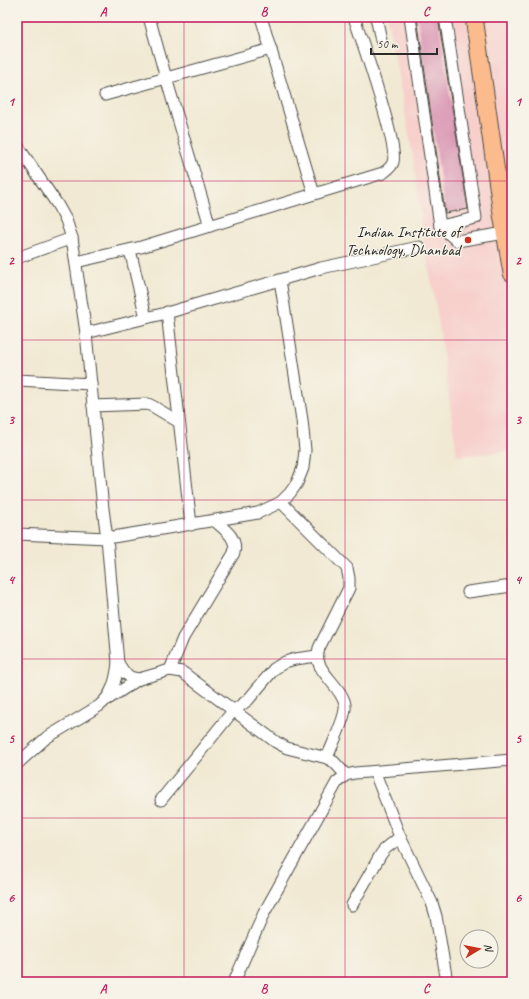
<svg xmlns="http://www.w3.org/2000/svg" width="529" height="999" font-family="Caveat,sans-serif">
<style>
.built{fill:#f7d0cc}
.building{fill:#d996b3}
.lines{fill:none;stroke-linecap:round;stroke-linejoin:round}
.minor-casing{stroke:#494844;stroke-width:13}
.highway-casing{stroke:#494844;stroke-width:19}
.minor{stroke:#fff;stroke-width:11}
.highway{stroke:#fbbb8c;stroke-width:17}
.grid{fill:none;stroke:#c2185b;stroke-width:1;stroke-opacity:0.55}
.poi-dot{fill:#c8321e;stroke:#f7f3e8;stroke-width:1.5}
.labels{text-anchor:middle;stroke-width:3;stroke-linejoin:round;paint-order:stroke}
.poi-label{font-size:16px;fill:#2b2b2b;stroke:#f7f3e8;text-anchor:end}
.neatline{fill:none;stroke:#c2185b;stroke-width:1.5}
.grid-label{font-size:13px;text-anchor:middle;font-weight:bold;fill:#c2185b}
</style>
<rect width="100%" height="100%" fill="#f7f3e8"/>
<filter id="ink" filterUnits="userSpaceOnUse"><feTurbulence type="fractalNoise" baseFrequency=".025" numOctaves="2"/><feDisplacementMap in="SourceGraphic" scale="8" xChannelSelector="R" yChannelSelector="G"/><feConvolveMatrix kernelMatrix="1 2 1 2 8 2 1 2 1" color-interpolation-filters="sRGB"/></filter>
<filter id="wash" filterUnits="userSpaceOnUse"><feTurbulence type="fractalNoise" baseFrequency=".012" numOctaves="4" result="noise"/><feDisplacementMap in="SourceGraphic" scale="16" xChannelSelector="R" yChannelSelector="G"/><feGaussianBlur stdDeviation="0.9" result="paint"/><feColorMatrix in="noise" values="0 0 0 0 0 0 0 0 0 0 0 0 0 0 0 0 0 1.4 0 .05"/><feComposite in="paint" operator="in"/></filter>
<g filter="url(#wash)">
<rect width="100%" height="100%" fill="#f1e9d3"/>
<polygon class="built" points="387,17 512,17 512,276 506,277 512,307 512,451 457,456 439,325 423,235 413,156"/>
<g id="blocks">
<polygon class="building" points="417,17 438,17 468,209 445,213"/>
</g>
</g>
<g filter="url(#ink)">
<use href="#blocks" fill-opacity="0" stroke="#494844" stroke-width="1"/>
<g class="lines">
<defs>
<g id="minor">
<polyline points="149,17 166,78 210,226"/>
<polyline points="261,17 314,194"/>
<polyline points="376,17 381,40"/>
<polyline points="410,17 440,226 476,218 445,17"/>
<polyline points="105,95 271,49"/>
<path d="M17,145L57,204L66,220L72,238L86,333L103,509L107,538L118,663C116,679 113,695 99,706L46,738L17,764"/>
<polyline points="440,226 457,241 505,233"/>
<polyline points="130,250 146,318"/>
<polyline points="17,258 72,238"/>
<path d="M76,262L141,247L383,173C387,170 392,167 393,162C399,146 361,39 354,17"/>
<polyline points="167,312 191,525"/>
<polyline points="86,333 170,312 321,268 419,247"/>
<polyline points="17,380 91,384"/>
<polyline points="93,406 148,404 154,407 179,422"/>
<path d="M281,502L347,568L349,578V588L319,648C318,652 317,656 318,660C320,674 343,689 345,705C347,715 331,747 327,758"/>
<polyline points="17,534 107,538 258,513 281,502 290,493 297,483 303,468 305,450 302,420 280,280"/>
<polyline points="468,592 512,586"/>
<polyline points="118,663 124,672 130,677 139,679 170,670 182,672 276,742 287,748 327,758 334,762 346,775"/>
<path d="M170,670L183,638L234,553C238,538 225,530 215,521"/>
<polyline points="108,699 139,679"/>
<polyline points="375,773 400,837 432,903 436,916 447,982"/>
<polyline points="161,800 233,711 248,700 274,669 285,662 295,659 317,656"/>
<polyline points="352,905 381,854 385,849 400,837"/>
<polyline points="234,982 264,913 337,782 346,775 355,773 512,760"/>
</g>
<polyline id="highway" points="474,17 502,214 512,273"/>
</defs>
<use href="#minor" class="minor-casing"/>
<use href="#highway" class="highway-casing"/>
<use href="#minor" class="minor"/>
<use href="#highway" class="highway"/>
</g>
</g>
<path class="grid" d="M184,17V982M345,17V982M17,181H512M17,340H512M17,500H512M17,659H512M17,818H512"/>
<circle class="poi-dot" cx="468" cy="240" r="4"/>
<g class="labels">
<g class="poi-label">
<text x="460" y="237">Indian Institute of<tspan x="460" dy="18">Technology, Dhanbad</tspan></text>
</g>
</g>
<rect width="529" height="999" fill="none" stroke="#f7f3e8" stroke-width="44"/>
<g transform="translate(479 949) rotate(80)"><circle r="19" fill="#f7f3e8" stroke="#a5a39c"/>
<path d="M0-3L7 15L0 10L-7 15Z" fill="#c8321e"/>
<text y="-6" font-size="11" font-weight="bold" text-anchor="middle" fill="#2b2b2b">N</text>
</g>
<path d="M371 48v6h66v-6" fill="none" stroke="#2b2b2b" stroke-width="2"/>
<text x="377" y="48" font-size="12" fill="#2b2b2b" stroke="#f7f3e8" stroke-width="3" paint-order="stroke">50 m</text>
<rect x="22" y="22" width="485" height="955" class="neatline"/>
<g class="grid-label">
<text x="103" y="16">A</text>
<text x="264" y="16">B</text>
<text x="426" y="16">C</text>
<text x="11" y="106">1</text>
<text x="518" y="106">1</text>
<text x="11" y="265">2</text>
<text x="518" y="265">2</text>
<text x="11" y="424">3</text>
<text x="518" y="424">3</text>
<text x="11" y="584">4</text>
<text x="518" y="584">4</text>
<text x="11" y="743">5</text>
<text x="518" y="743">5</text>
<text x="11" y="902">6</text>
<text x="518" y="902">6</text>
<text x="103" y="993">A</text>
<text x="264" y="993">B</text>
<text x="426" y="993">C</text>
</g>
</svg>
